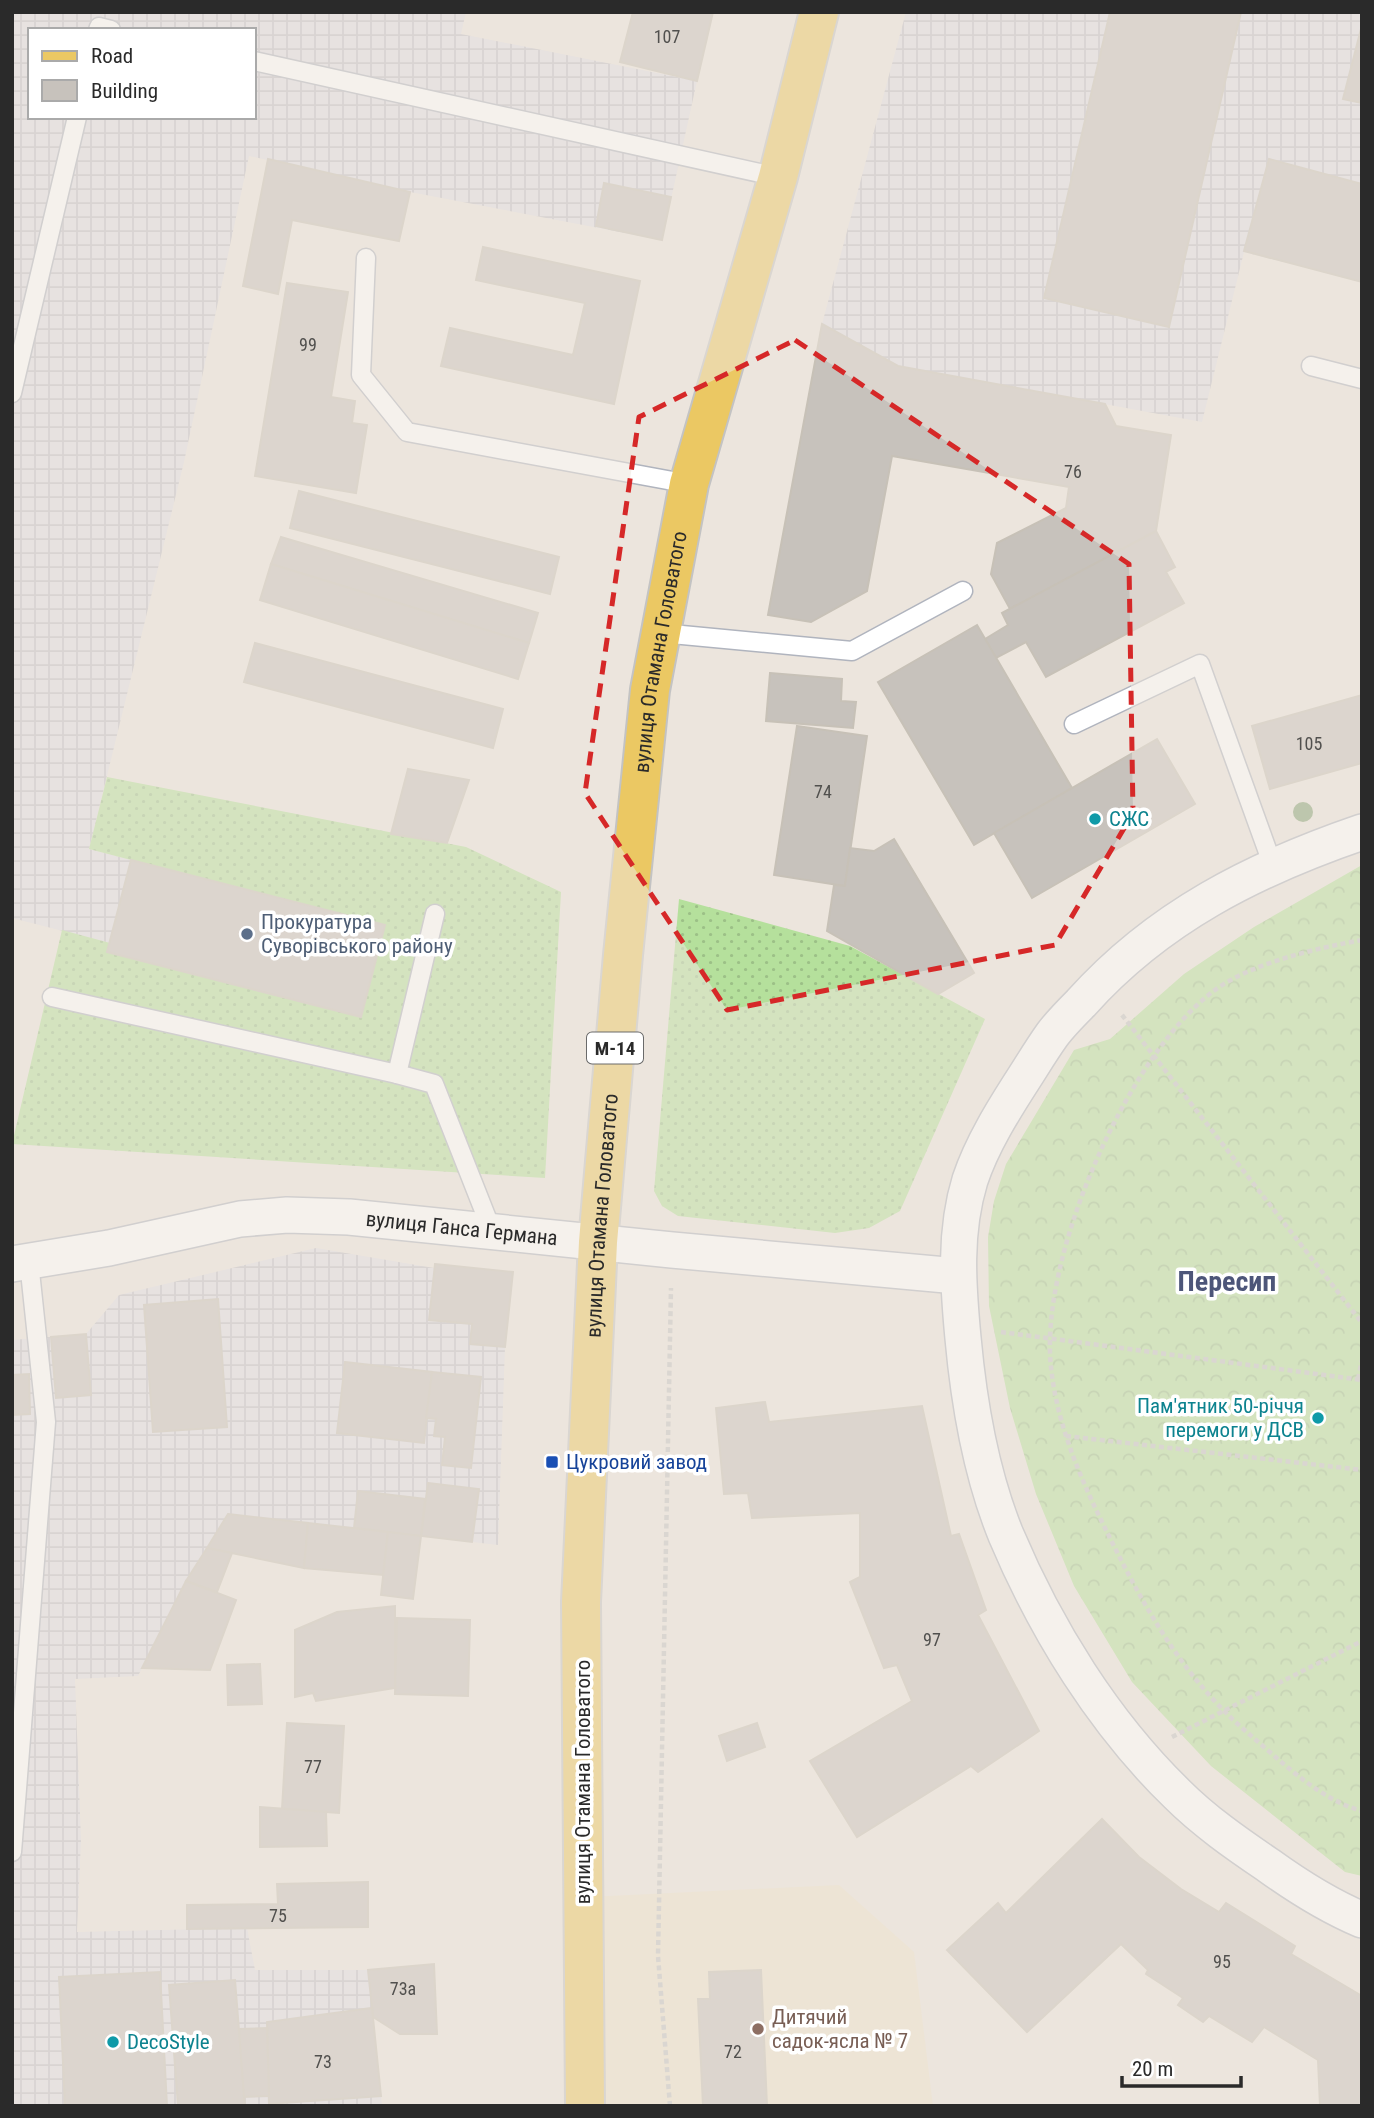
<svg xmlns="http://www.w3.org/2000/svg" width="1374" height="2118" font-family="'Roboto Condensed',sans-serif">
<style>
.industrial{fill:url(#industrial-grid);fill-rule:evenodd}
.education{fill:#ede2cd}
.grass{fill:url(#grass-dots)}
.forest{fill:url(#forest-crowns)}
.building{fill:#c7c2bc;stroke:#c7c1b7;stroke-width:2}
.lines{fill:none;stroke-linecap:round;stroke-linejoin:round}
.lane-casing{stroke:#b0b4be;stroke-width:21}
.street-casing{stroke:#b0b4be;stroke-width:38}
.primary-casing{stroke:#c3c3c3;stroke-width:42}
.path{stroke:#c3c3c3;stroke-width:4.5;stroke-dasharray:5 3.5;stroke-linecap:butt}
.lane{stroke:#fff;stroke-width:18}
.street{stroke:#fff;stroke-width:35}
.primary{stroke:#ebc863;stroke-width:38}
.tree{fill:#849f73}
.marked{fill:none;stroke:#d62828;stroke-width:5;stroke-dasharray:14 9;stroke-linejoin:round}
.culture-dot{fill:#0f9aa8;stroke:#fff;stroke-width:2.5}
.service-dot{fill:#5c6f8a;stroke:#fff;stroke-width:2.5}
.transit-dot{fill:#1a4fb4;stroke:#fff;stroke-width:2.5}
.education-dot{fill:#8d6e63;stroke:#fff;stroke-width:2.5}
.labels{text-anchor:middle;stroke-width:7;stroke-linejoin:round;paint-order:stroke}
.number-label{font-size:18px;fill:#51504e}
.shield{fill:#fff;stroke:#6a6a6a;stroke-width:2}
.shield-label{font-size:19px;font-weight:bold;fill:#2a2a2a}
.street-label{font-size:21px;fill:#2a2a2a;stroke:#fff}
.culture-label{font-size:21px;fill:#0d838f;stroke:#fff;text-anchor:start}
.service-label{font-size:21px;fill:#4e5e75;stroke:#fff;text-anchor:start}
.transit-label{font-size:21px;fill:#164399;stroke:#fff;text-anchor:start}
.education-label{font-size:21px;fill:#785e54;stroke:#fff;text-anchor:start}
.district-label{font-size:28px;font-weight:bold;fill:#4d5679;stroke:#fff}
</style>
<defs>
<pattern id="industrial-grid" width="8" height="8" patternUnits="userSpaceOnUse" patternTransform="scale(1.75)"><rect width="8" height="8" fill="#dfdde5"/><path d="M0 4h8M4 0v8" fill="none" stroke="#c0bec5"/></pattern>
<pattern id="grass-dots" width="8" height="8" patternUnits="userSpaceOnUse" patternTransform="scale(1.75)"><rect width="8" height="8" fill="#b5e09c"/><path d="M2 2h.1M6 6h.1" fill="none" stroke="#9cc087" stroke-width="1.8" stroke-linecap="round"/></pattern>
<pattern id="forest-crowns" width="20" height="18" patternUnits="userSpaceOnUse" patternTransform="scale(1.75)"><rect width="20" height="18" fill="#b5e09c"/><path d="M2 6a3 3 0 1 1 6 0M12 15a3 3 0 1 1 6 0" fill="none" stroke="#9cc087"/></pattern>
</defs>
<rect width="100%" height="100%" fill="#ece5dd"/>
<g class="industrial">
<path d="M12,12H466L461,34L697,81L662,240L410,192L249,156L184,462L89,849L131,860L110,943L12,918ZM30,30H254V117H30Z"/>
<polygon points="906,12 1362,12 1362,282 1244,252 1202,422 898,366 822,324"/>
<polygon points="316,1248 434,1268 435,1264 513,1272 505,1347 498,1545 228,1514 186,1581 138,1676 75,1679 81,1840 77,1932 247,1928 255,1970 368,1970 382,2106 12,2106 12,1340 86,1334 119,1295"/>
</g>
<polygon class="education" points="839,1885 914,1952 933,2106 594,2106 588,1897"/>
<g class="grass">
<polygon points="107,777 466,847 561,892 545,1178 12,1144 62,930 110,943 131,860 89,849"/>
<polygon points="679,899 850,946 985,1019 900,1211 869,1228 835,1233 678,1216 662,1206 654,1191"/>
</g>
<polygon class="forest" points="1362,865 1362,1876 1345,1872 1211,1766 1132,1682 1074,1586 1036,1494 1010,1408 989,1306 988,1237 994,1201 1006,1164 1074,1050 1110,1039 1184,974 1254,927"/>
<g class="building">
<polygon points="633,12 713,12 697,81 620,62"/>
<polygon points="1110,12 1241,12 1169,327 1044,298"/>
<polygon points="1362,25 1362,103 1343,99"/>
<polygon points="268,159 410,192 399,241 292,220 278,294 243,286"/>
<polygon points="1269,159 1362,184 1362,282 1244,251"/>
<polygon points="604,183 671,197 662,240 596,226"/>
<polygon points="483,247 640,281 614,404 441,366 450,328 573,355 585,303 476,280"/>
<polygon points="287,283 348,292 331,397 355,401 352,423 367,425 356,493 255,476"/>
<polygon points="822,324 898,366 1105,404 1116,426 1171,435 1156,531 1010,609 991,574 997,543 1066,508 1069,487 892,456 867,591 811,622 768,615"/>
<polygon points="299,491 559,557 550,594 290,528"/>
<polygon points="1156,531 1175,567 1166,572 1184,603 1046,677 1026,642 996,658 985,639 1008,625 1002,613"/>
<polygon points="281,537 538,613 529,643 271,564"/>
<polygon points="271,564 529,643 518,679 260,600"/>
<polygon points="977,625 1072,788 974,845 878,682"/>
<polygon points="255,643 503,709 493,748 244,682"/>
<polygon points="770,673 842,679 841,701 856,702 853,728 766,721"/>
<polygon points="1362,695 1362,763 1270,789 1252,726"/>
<polygon points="797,726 867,736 845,886 774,875"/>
<polygon points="1157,739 1195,804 1032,898 994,833"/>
<polygon points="408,769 469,780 447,843 391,834"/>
<polygon points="894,839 974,973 938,994 827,931 834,885 845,886 850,848 874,851"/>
<polygon points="131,860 385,925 361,1017 107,952"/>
<polygon points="435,1264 513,1272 505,1347 470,1344 472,1324 429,1320"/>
<polygon points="218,1299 227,1427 153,1432 144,1305"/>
<polygon points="86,1334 91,1395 56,1398 51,1337"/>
<polygon points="345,1362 432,1372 424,1443 337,1433"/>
<polygon points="432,1372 481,1377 471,1468 442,1465 445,1437 434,1436 436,1419 426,1418"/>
<polygon points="29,1374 30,1414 12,1415 12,1375"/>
<polygon points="765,1402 769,1422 922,1406 951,1536 959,1534 986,1610 978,1615 1039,1731 978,1772 971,1766 857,1837 810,1761 912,1701 897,1665 884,1668 850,1582 860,1577 860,1513 752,1518 748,1493 724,1494 716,1408"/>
<polygon points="428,1483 479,1489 472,1542 421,1536"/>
<polygon points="358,1491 425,1499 421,1536 354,1528"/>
<polygon points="228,1514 308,1523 304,1568 207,1548"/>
<polygon points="308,1523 388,1532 383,1575 304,1568"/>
<polygon points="388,1532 421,1536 413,1599 381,1595"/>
<polygon points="207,1548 232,1553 217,1592 186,1581"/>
<polygon points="186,1581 236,1600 210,1670 142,1668"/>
<polygon points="395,1606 395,1688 316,1701 313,1693 295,1697 295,1630 337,1612"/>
<polygon points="397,1618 470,1620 468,1696 395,1694"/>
<polygon points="260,1664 262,1704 228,1705 227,1665"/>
<polygon points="287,1723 344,1726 339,1813 282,1809"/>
<polygon points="757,1723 765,1747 727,1761 719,1736"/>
<polygon points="260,1807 326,1812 327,1846 260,1847"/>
<polygon points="1102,1819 1139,1857 1181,1889 1219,1912 1226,1903 1295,1946 1291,1954 1362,1996 1362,2106 1320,2106 1318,2060 1264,2027 1252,2042 1209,2016 1203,2022 1178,2005 1183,1998 1146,1974 1148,1970 1121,1944 1027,2032 947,1950 998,1903 1006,1913"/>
<polygon points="368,1882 368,1927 187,1929 187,1905 278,1904 277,1884"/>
<polygon points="434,1964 437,2034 400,2034 373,2017 368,1970"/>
<polygon points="761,1970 767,2106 703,2106 698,1999 710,1999 709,1972"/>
<polygon points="160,1972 167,2106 65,2106 59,1977"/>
<polygon points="235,1980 245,2106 178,2106 169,1985"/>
<polygon points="372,2008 381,2096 269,2104 267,2022"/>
<polygon points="267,2028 269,2096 244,2097 239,2029"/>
</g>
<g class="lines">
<defs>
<g id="lane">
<polyline points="98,30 99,27 111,30"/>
<polyline points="254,61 778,177"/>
<polyline points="366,258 361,375 407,432 689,484"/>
<polyline points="1311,366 1362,379"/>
<polyline points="12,393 77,117"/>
<polyline points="661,633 852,651 963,591"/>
<polyline points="1074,724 1200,664 1273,866"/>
<polyline points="435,914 397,1074 434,1084 492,1231"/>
<polyline points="52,997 397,1074"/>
<polyline points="12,1852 46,1422 29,1262"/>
</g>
<g id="street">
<path d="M1362,832C1254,869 1158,917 1081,1003C1071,1013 1060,1024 1052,1035C1042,1049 1033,1064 1024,1078C1004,1109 982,1144 970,1180C954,1232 958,1285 963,1338C969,1404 981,1474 1006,1535C1046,1630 1104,1723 1177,1794C1204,1821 1237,1844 1268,1865C1297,1886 1329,1906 1362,1920"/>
<path id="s1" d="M12,1264L109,1248L240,1219L287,1215L349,1217L672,1250L957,1276"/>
</g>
<g id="primary">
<path id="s2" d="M585,2106L581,1602L598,1242L623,955L650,690L689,484L778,177L819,12"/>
</g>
</defs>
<use href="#lane" class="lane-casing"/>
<use href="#street" class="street-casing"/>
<use href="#primary" class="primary-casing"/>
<g class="path">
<path d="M1362,940C1317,948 1247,964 1211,993C1126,1059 1039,1259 1051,1367C1057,1426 1082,1482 1108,1534C1145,1609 1185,1680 1249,1734C1282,1762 1320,1800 1362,1811"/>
<polyline points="1122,1015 1362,1323"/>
<polyline points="1001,1332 1362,1380"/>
<polyline points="1358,1379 1362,1360"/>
<polyline points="1066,1436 1362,1470"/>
<polyline points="1172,1737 1362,1641"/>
<polyline points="670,2106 658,1956 671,1288"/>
</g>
<use href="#lane" class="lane"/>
<use href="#street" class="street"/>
<use href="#primary" class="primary"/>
</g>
<circle class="tree" cx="1303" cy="812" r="10"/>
<path d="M0 0H1374V2118H0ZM795,340L1129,564L1133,813L1055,945L727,1010L585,793L639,417Z" fill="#ece5dd" fill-opacity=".55" fill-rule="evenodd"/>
<path class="marked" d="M795,340L1129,564L1133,813L1055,945L727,1010L585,793L639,417Z"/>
<g class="culture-dot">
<circle cx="1095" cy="819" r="7"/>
<circle cx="1318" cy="1418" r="7"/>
<circle cx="113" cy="2042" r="7"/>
</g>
<circle class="service-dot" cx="247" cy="934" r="7"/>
<rect class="transit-dot" x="545" y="1455" width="14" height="14" rx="3.5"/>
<circle class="education-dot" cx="758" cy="2029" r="7"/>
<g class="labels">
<g class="number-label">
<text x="667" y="43">107</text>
<text x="308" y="351">99</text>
<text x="1073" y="478">76</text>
<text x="1309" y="750">105</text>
<text x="823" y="798">74</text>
<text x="932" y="1646">97</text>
<text x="313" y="1773">77</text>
<text x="278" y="1922">75</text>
<text x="1222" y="1968">95</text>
<text x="403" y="1995">73а</text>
<text x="733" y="2058">72</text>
<text x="323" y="2068">73</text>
</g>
<rect class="shield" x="587" y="1032.5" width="56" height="31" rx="5"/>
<g class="shield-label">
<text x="615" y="1055">М-14</text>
</g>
<g class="street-label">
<text dy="7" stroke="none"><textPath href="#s2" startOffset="1458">вулиця Отамана Головатого</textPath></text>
<text dy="7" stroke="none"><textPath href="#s2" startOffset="891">вулиця Отамана Головатого</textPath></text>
<text dy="7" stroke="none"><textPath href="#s1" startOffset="455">вулиця Ганса Германа</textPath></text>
<text transform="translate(583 1782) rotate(-90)" y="7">вулиця Отамана Головатого</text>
</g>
<g class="culture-label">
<text x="1109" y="826">СЖС</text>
<text x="1304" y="1413" text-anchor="end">Пам'ятник 50-річчя<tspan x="1304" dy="24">перемоги у ДСВ</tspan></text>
<text x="127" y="2049">DecoStyle</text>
</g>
<g class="service-label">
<text x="261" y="929">Прокуратура<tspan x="261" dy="24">Суворівського району</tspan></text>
</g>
<g class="transit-label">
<text x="566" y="1469">Цукровий завод</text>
</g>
<g class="education-label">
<text x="772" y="2024">Дитячий<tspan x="772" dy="24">садок-ясла № 7</tspan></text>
</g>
<g class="district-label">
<text x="1227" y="1291">Пересип</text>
</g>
</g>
<rect width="1374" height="2118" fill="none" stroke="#2a2a2a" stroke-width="28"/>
<rect x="28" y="28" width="228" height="91" fill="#ffffff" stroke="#aaaaaa" stroke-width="2"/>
<rect x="42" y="51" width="35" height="10" fill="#ebc863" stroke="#aaaaaa" stroke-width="2"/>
<text x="91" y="63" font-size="21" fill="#2a2a2a">Road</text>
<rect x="42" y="80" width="35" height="21" fill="#c7c2bc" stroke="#aaaaaa" stroke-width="2"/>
<text x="91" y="98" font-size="21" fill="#2a2a2a">Building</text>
<path d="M1122 2076v10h119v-10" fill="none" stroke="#2a2a2a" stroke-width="3.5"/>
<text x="1132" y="2076" font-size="21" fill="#2a2a2a" stroke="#ffffff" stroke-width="5" paint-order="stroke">20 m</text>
</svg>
